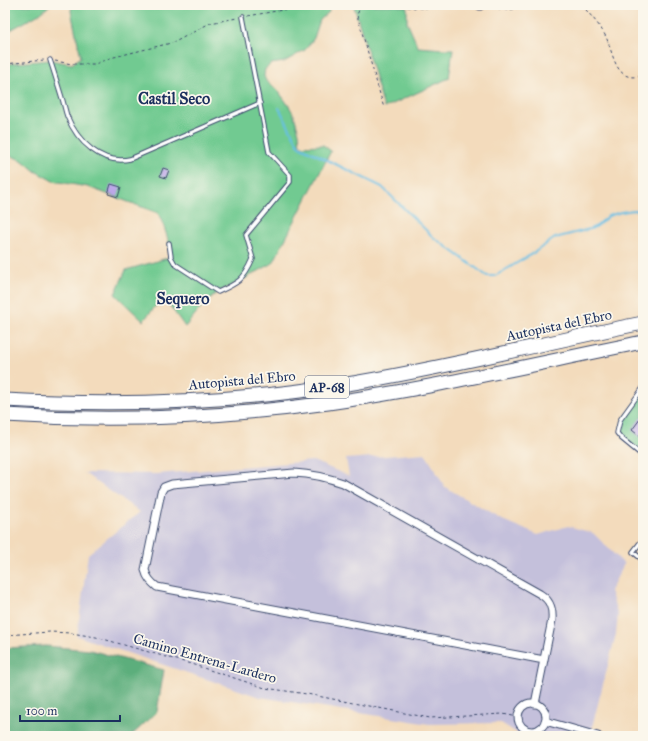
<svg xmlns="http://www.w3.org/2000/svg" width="648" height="741" font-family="'IM FELL Great Primer',serif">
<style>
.industrial{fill:#c4c0db}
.green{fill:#71ca91;stroke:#467c78}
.forest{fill:#5cae7b;stroke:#3c6e6c}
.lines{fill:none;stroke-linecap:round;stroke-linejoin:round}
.stream{stroke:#68bfe5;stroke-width:2}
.building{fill:#bba5e8}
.lane-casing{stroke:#3b496c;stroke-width:5.5}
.street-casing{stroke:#3b496c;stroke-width:9}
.highway-casing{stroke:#3b496c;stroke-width:15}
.path{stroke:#3b496c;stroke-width:1;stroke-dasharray:3 3;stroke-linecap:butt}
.lane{stroke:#fff;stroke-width:3.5}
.street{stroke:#fff;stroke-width:7}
.highway{stroke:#fff;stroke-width:13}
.labels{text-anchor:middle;stroke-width:3.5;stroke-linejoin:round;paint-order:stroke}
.shield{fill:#fbf7ec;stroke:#5e6b89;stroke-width:1}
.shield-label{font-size:13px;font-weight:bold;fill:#1b2f5e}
.street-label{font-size:14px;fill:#1b2f5e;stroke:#fbf7ec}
.quarter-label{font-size:16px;font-weight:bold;fill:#1b2f5e;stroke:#fbf7ec}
</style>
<rect width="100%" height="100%" fill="#fbf7ec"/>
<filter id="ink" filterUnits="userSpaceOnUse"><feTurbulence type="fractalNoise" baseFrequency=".025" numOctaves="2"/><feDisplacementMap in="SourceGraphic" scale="8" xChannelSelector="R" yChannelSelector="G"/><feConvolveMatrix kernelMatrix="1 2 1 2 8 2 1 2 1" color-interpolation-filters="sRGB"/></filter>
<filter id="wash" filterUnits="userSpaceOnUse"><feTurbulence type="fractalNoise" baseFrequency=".012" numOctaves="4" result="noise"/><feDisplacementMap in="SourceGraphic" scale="16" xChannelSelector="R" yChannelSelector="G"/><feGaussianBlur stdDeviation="0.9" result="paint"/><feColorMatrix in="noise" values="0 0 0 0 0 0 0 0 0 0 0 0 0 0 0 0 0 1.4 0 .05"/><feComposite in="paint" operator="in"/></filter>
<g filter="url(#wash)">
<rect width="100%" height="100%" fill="#f3dbbc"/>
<polygon class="industrial" points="425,453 445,487 500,519 538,535 568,526 593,533 624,564 610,591 618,615 616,634 593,723 591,736 522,736 501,723 429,724 260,697 77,636 88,554 140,512 84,473 157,474 313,461 349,476 346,459"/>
<g class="green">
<polygon points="5,5 50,5 41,13 5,33"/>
<path d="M72,5H311L308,6L328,5L329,12L320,20L314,38L305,50L284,62L271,64L265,69L264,76L266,81L279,92L289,106L294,115L299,133L300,146L323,145L331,151L273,263L237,283L218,292L202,306L185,327L165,299L159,302L143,321L115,294L126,270L171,257C169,241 165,227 158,213L88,187L53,181L35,171L23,161L5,153V64L50,60L72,64L81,57L71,11Z"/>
<polygon points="355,5 394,5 407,7 407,22 418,47 444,49 453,49 449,78 384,108 354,6"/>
<path d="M643,393V415L632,430L643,439V451C637,447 626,442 623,435C616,424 636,402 643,393Z"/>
</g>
<polygon class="forest" points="46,646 90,650 164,670 157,712 131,736 5,736 5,648"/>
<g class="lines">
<polyline class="stream" points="279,108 299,146 382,187 433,237 487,276 495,276 532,254 555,238 590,229 597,226 608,216 621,212 634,210 643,211"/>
</g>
<g id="blocks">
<g class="building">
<polygon points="163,168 169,170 166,178 160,176"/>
<polygon points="111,184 121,187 118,197 108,194"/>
<polygon points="643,415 643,439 632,430"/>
</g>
</g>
</g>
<g filter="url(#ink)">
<use href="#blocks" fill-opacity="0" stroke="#3b496c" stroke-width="1"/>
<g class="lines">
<defs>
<g id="lane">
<path d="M50,60C54,72 58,85 62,98C64,104 65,110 67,116C77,141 101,165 130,159L260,103"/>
<path d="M169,243L171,257L175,264L218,292C238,283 244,280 253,259L246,235L290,182V175L269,152L243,17"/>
<polyline points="643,388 620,420 617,433 621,438 643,456"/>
<polyline points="643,539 633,552 643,560"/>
</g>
<g id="street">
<polyline points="480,6 480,5"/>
<circle cx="532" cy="717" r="14"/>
<path d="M535,704L552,620C553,608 550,600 540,594L343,483C326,477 312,474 294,473L172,484L164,487L161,492L145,570C147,578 151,582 157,587L544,660"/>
<polyline points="545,721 598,736"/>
</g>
<g id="highway">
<path d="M5,400C117,406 230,403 341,385C443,369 542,343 643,323"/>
<path d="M5,415C113,422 221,418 328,403C434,388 538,363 643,342"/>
</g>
</defs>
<use href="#lane" class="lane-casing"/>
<use href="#street" class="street-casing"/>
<use href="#highway" class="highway-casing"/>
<g class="path">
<polyline points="361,5 357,15 384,108"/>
<polyline points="389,5 418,8 474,7"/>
<path d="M582,5C590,15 600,25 606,37C614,54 615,85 643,75"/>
<polyline points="487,7 507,10 542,5"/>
<polyline points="248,16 311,5"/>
<polyline points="55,61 72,64 95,64 110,58 175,42 210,23 237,18"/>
<polyline points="5,64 44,60"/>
<polyline points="5,635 50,632 71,633 96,637 191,664 265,688 307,694 430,718 503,714 518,717"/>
</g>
<use href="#lane" class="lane"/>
<use href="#street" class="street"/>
<use href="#highway" class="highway"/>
</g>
</g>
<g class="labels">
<rect class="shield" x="305" y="376" width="44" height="22" rx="3"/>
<g class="shield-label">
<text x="327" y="392">AP-68</text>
</g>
<g class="street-label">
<text transform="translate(559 325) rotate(-12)" y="5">Autopista del Ebro</text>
<text transform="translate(242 380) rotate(-5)" y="5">Autopista del Ebro</text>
<text transform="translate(205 658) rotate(16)" y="5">Camino Entrena-Lardero</text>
</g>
<g class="quarter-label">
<text x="174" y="104">Castil Seco</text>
<text x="183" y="304">Sequero</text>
</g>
</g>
<rect width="648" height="741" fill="none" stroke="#fbf7ec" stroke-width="20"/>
<path d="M20 715v6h100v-6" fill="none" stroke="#1b2f5e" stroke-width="2"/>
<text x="26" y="715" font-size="12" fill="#1b2f5e" stroke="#fbf7ec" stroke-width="3" paint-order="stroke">100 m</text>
</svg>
